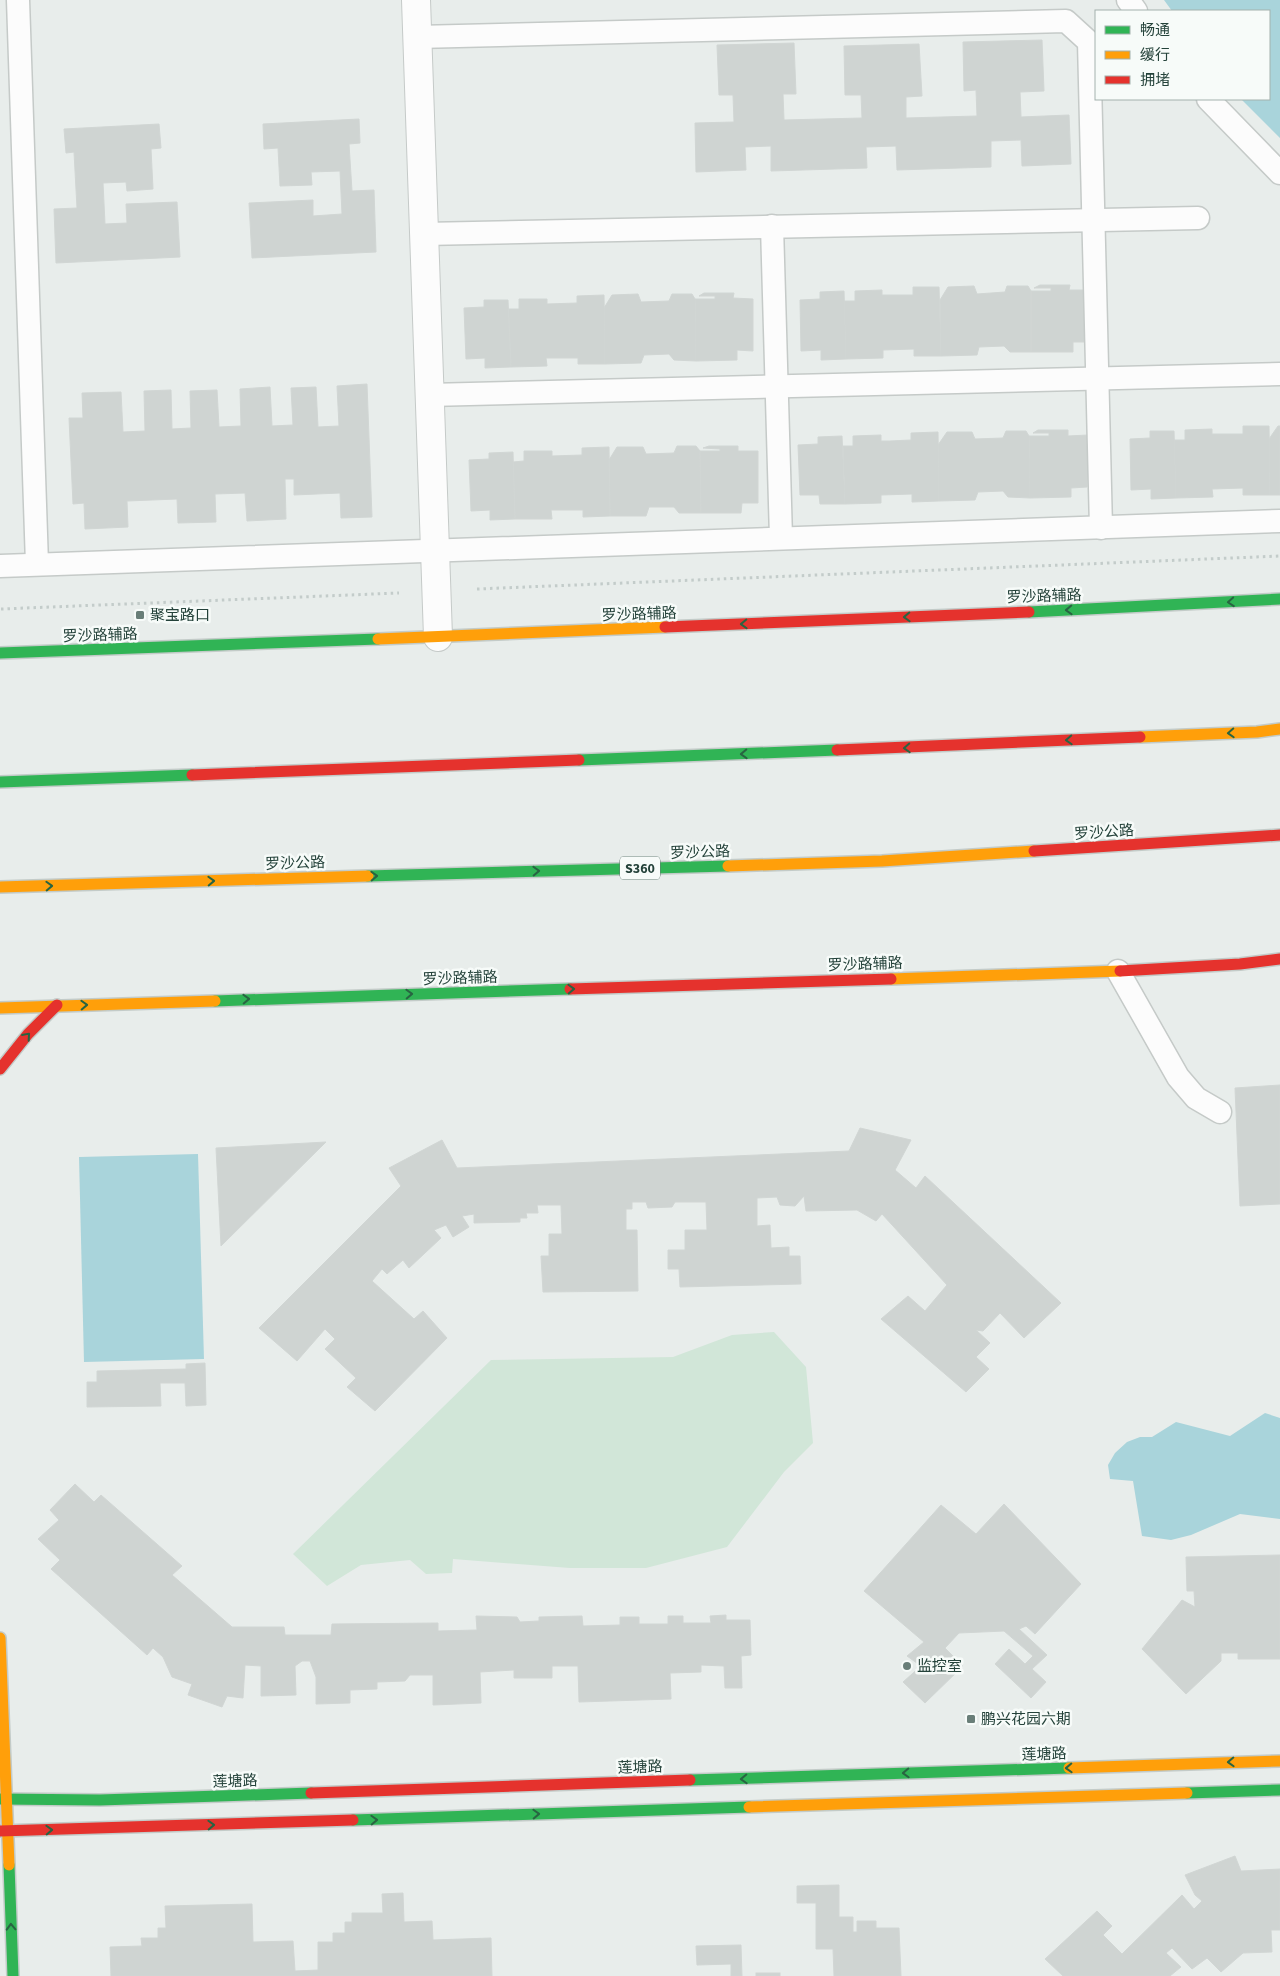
<svg xmlns="http://www.w3.org/2000/svg" width="1280" height="1976" font-family="'Source Sans 3','Noto Sans SC',sans-serif">
<style>
.green{fill:#d1e6d8}
.water{fill:#a9d4db}
.building{fill:#cfd4d2;stroke:#d1d6d4}
.lines{fill:none;stroke-linecap:round;stroke-linejoin:round}
.lane-casing{stroke:#c5cac8;stroke-width:25}
.street-casing{stroke:#c5cac8;stroke-width:30}
.fast-casing{stroke:#c3cbc8;stroke-width:14}
.slow-casing{stroke:#c3cbc8;stroke-width:14}
.jam-casing{stroke:#c3cbc8;stroke-width:14}
.path{stroke:#c3ccca;stroke-width:3;stroke-dasharray:2.5 4;stroke-linecap:butt}
.lane{stroke:#fcfcfc;stroke-width:22}
.street{stroke:#fcfcfc;stroke-width:28}
.fast{stroke:#30b455;stroke-width:11}
.slow{stroke:#ff9f0a;stroke-width:11}
.jam{stroke:#e5322d;stroke-width:11}
.oneway{stroke:#286442}
.poi-dot{fill:#697e78;stroke:#f7fbf9;stroke-width:2}
.labels{text-anchor:middle;stroke-width:5;stroke-linejoin:round;paint-order:stroke}
.shield{fill:#f7fbf9;stroke:#637a73;stroke-width:1}
.shield-label{font-size:14px;font-weight:bold;fill:#24423a}
.street-label{font-size:15px;fill:#24423a;stroke:#f7fbf9}
.poi-label{font-size:15px;fill:#24423a;stroke:#f7fbf9;text-anchor:start}
</style>
<rect width="100%" height="100%" fill="#e8edeb"/>
<polygon class="green" points="774,1332 806,1367 813,1443 784,1472 727,1547 646,1568 570,1568 453,1559 452,1573 426,1574 410,1560 361,1565 327,1586 293,1554 491,1360 673,1357 732,1335"/>
<g class="water">
<polygon points="1164,0 1280,0 1280,138 1241,99 1269,99 1269,11 1172,11"/>
<polygon points="198,1154 204,1359 84,1362 79,1157"/>
<polygon points="1265,1413 1280,1418 1280,1519 1240,1514 1191,1535 1171,1540 1142,1536 1133,1481 1110,1479 1108,1465 1115,1453 1127,1442 1140,1437 1152,1437 1176,1422 1230,1436"/>
</g>
<g class="building">
<polygon points="1042,40 1044,91 1020,92 1021,117 1069,115 1071,164 1022,166 1021,140 991,141 991,167 897,170 896,146 866,147 867,168 771,171 771,146 745,147 746,170 696,172 695,123 734,122 733,95 719,95 717,45 794,43 796,94 783,94 784,120 862,118 861,95 845,95 844,46 919,44 922,96 906,97 906,118 977,116 976,90 964,91 963,42"/>
<polygon points="359,119 360,143 349,144 352,191 374,190 376,252 252,258 249,203 313,200 313,216 342,214 340,171 311,172 312,185 280,186 278,148 264,149 263,124"/>
<polygon points="159,124 161,148 151,149 153,189 127,191 126,182 103,183 105,224 127,223 126,204 177,202 180,257 56,263 54,209 77,208 74,152 66,153 64,129"/>
<polygon points="1040,285 1070,285 1069,290 1089,290 1089,342 1073,342 1073,352 1031,352 1031,291 1051,291 1051,288 1034,288"/>
<polygon points="974,286 977,294 1005,292 1007,286 1028,286 1031,291 1031,352 1010,352 1004,346 979,347 977,355 941,356 940,300 948,287"/>
<polygon points="913,287 939,287 941,356 914,356 914,349 883,350 883,358 846,359 844,301 855,301 855,291 882,290 882,295 913,295"/>
<polygon points="844,291 846,359 821,360 821,350 801,351 800,300 820,299 820,292"/>
<polygon points="704,293 734,293 733,298 753,299 753,351 737,350 737,360 696,361 695,299 715,299 715,296 699,296"/>
<polygon points="638,294 641,302 669,301 672,294 692,294 695,299 696,361 674,360 669,354 644,355 641,363 605,364 604,308 612,295"/>
<polygon points="604,295 605,364 578,364 578,358 546,358 547,366 511,367 508,309 519,309 519,299 547,299 547,304 577,303 577,296"/>
<polygon points="484,300 508,300 511,367 485,368 485,358 466,359 464,308 484,307"/>
<polygon points="367,384 372,517 341,518 340,493 294,495 294,479 285,479 286,519 247,521 245,493 215,494 216,522 178,523 177,499 127,501 128,527 85,529 84,503 73,504 69,418 83,418 82,393 121,392 123,432 145,431 144,391 171,390 172,429 191,428 190,391 217,390 219,427 241,426 240,389 270,387 272,426 293,425 291,388 316,387 318,427 339,426 337,386"/>
<polygon points="1243,426 1269,426 1270,495 1243,495 1243,488 1212,489 1213,497 1176,498 1174,440 1185,440 1185,430 1212,429 1212,434 1243,434"/>
<polygon points="1278,426 1280,426 1280,495 1270,495 1269,439"/>
<polygon points="1038,430 1068,430 1068,436 1088,435 1087,487 1071,488 1071,497 1030,498 1029,436 1049,436 1049,433 1033,433"/>
<polygon points="1006,431 1026,431 1029,436 1030,498 1008,497 1003,491 978,492 975,500 939,501 938,445 947,432 972,432 975,439 1003,438"/>
<polygon points="1150,431 1174,431 1176,498 1151,499 1151,489 1131,490 1130,439 1150,438"/>
<polygon points="938,432 939,501 912,502 912,494 881,495 881,503 845,504 843,446 853,446 853,436 881,435 881,441 890,441 911,440 911,433"/>
<polygon points="842,436 845,504 820,504 819,495 800,495 798,445 818,444 818,437"/>
<polygon points="677,446 696,446 700,451 701,513 679,513 674,507 649,507 646,516 610,516 609,460 617,447 643,447 646,454 674,453"/>
<polygon points="709,446 738,446 738,451 758,451 758,503 742,503 741,513 701,513 700,451 720,451 720,449 703,448"/>
<polygon points="609,447 610,516 583,517 583,510 551,510 552,519 515,519 513,462 524,461 524,451 552,451 552,456 582,455 582,448"/>
<polygon points="513,452 515,519 490,520 490,510 471,511 469,460 489,459 489,453"/>
<polygon points="1280,1085 1280,1204 1240,1206 1235,1088"/>
<polygon points="860,1128 911,1140 895,1170 916,1188 925,1176 1061,1303 1024,1338 1000,1313 983,1331 976,1330 990,1343 976,1357 989,1369 966,1392 881,1319 908,1296 925,1311 947,1285 882,1214 876,1221 857,1210 806,1211 804,1196 795,1206 780,1205 777,1197 757,1198 757,1226 770,1225 771,1248 789,1247 789,1256 800,1256 801,1284 680,1287 679,1269 668,1269 668,1250 685,1250 685,1230 707,1230 706,1202 675,1202 672,1207 648,1208 646,1202 632,1202 632,1209 626,1209 626,1230 637,1230 638,1291 543,1292 541,1256 549,1256 549,1234 562,1234 561,1205 537,1205 538,1213 526,1213 527,1218 520,1218 520,1222 474,1223 474,1214 462,1216 469,1227 453,1237 446,1225 434,1230 441,1238 409,1268 403,1260 387,1274 382,1269 372,1281 414,1319 423,1311 447,1338 375,1411 347,1387 356,1378 325,1349 335,1339 325,1329 297,1361 259,1328 401,1186 389,1168 442,1140 457,1168 849,1151"/>
<polygon points="326,1142 221,1246 216,1148"/>
<polygon points="205,1363 206,1405 186,1406 185,1383 160,1383 161,1406 87,1407 87,1382 97,1382 97,1371 186,1369 186,1364"/>
<polygon points="75,1484 94,1502 101,1495 182,1566 172,1575 232,1627 284,1627 285,1635 331,1635 332,1624 438,1623 438,1631 477,1630 476,1616 517,1617 520,1622 539,1621 539,1617 582,1616 583,1626 620,1625 620,1617 639,1617 639,1624 668,1624 668,1616 683,1616 683,1623 711,1623 710,1616 726,1615 726,1620 750,1620 751,1655 741,1656 742,1688 725,1688 724,1666 701,1665 701,1672 670,1673 671,1699 579,1702 578,1666 552,1666 552,1678 514,1678 514,1670 480,1672 481,1703 433,1705 433,1675 410,1675 405,1681 377,1682 377,1689 350,1690 350,1703 316,1704 316,1677 310,1661 302,1661 295,1666 296,1695 261,1696 261,1666 245,1665 243,1698 227,1696 222,1707 188,1695 192,1684 172,1677 163,1657 153,1648 147,1655 51,1569 60,1560 38,1539 59,1520 50,1510"/>
<polygon points="1004,1504 1081,1584 1035,1634 1026,1626 1019,1629 1047,1655 1032,1669 1046,1682 1031,1698 995,1664 1009,1649 1025,1664 1033,1656 1004,1631 959,1633 945,1648 963,1666 925,1703 903,1682 921,1666 907,1656 924,1642 864,1591 941,1505 976,1534"/>
<polygon points="1280,1555 1280,1659 1238,1659 1238,1653 1221,1653 1221,1661 1186,1694 1142,1649 1182,1600 1195,1607 1194,1591 1187,1591 1186,1557"/>
<polygon points="1235,1856 1241,1871 1280,1869 1280,1930 1271,1930 1272,1952 1243,1953 1221,1972 1207,1958 1192,1969 1172,1948 1166,1953 1181,1967 1170,1976 1063,1976 1045,1959 1097,1911 1112,1926 1103,1935 1122,1954 1182,1895 1194,1909 1202,1901 1195,1895 1185,1875"/>
<polygon points="839,1885 839,1917 853,1917 853,1932 857,1932 857,1921 876,1921 876,1928 899,1928 901,1976 834,1976 833,1949 816,1949 816,1903 797,1903 797,1886"/>
<polygon points="403,1893 404,1922 432,1921 433,1940 491,1938 492,1976 111,1976 110,1947 142,1946 141,1938 158,1938 158,1928 166,1928 165,1906 252,1904 253,1942 293,1941 295,1971 318,1970 318,1942 333,1942 333,1933 345,1933 345,1922 352,1922 352,1913 383,1913 382,1894"/>
<polygon points="741,1945 742,1976 731,1976 731,1964 697,1965 696,1946"/>
<rect x="756" y="1973" width="24" height="3"/>
</g>
<g class="lines">
<defs>
<g id="lane">
<polyline points="18,0 37,564"/>
<polyline points="1128,0 1136,11"/>
<polyline points="417,37 1066,21 1089,42 1101,528"/>
<polyline points="1208,99 1280,173"/>
<polyline points="772,226 781,538"/>
<polyline points="424,234 1198,218"/>
<polyline points="429,395 1280,374"/>
<polyline points="0,566 1280,521"/>
<polyline points="1118,971 1178,1077 1196,1098 1220,1112"/>
</g>
<polyline id="street" points="416,0 438,637"/>
<g id="fast">
<polyline points="1029,612 1280,599"/>
<polyline points="0,653 378,639"/>
<polyline points="579,760 837,750"/>
<polyline points="0,782 192,775"/>
<polyline points="368,876 728,866"/>
<polyline points="215,1001 570,989"/>
<polyline points="690,1780 1069,1768"/>
<polyline points="1187,1793 1280,1790"/>
<polyline points="0,1799 100,1800 311,1793"/>
<polyline points="353,1820 749,1807"/>
<polyline points="9,1865 13,1976"/>
</g>
<g id="slow">
<polyline points="378,639 665,627"/>
<polyline points="1140,737 1257,732 1280,729"/>
<polyline points="728,866 882,861 1034,851"/>
<polyline points="0,887 368,876"/>
<polyline points="891,979 1120,971"/>
<polyline points="0,1008 215,1001"/>
<polyline points="0,1638 9,1865"/>
<polyline points="1069,1768 1280,1761"/>
<polyline points="749,1807 1187,1793"/>
</g>
<g id="jam">
<polyline points="665,627 1029,612"/>
<polyline points="837,750 1140,737"/>
<polyline points="192,775 579,760"/>
<polyline points="1034,851 1280,835"/>
<polyline points="1120,971 1240,964 1280,959"/>
<polyline points="570,989 891,979"/>
<polyline points="0,1069 28,1034 57,1005"/>
<polyline points="311,1793 690,1780"/>
<polyline points="0,1831 353,1820"/>
</g>
</defs>
<use href="#lane" class="lane-casing"/>
<use href="#street" class="street-casing"/>
<use href="#fast" class="fast-casing"/>
<use href="#slow" class="slow-casing"/>
<use href="#jam" class="jam-casing"/>
<g class="path">
<polyline points="477,589 1280,556"/>
<polyline points="1,609 399,593"/>
</g>
<use href="#lane" class="lane"/>
<use href="#street" class="street"/>
<use href="#fast" class="fast"/>
<use href="#slow" class="slow"/>
<use href="#jam" class="jam"/>
</g>
<defs><path id="oneway-chevron" d="M-2-3.5L2.5 0L-2 3.5" fill="none" stroke-width="1.6" stroke-linecap="round" stroke-linejoin="round" transform="scale(1.25)"/></defs>
<g class="oneway">
<use href="#oneway-chevron" transform="translate(1231 602) rotate(176)"/>
<use href="#oneway-chevron" transform="translate(1069 610) rotate(178)"/>
<use href="#oneway-chevron" transform="translate(907 617) rotate(178)"/>
<use href="#oneway-chevron" transform="translate(744 624) rotate(178)"/>
<use href="#oneway-chevron" transform="translate(1231 733) rotate(177)"/>
<use href="#oneway-chevron" transform="translate(1069 740) rotate(177)"/>
<use href="#oneway-chevron" transform="translate(907 748) rotate(177)"/>
<use href="#oneway-chevron" transform="translate(744 754) rotate(178)"/>
<use href="#oneway-chevron" transform="translate(536 871) rotate(-2)"/>
<use href="#oneway-chevron" transform="translate(374 876) rotate(-2)"/>
<use href="#oneway-chevron" transform="translate(211 881) rotate(-2)"/>
<use href="#oneway-chevron" transform="translate(49 886) rotate(-2)"/>
<use href="#oneway-chevron" transform="translate(571 989) rotate(-2)"/>
<use href="#oneway-chevron" transform="translate(409 994) rotate(-2)"/>
<use href="#oneway-chevron" transform="translate(246 999) rotate(-2)"/>
<use href="#oneway-chevron" transform="translate(84 1005) rotate(-2)"/>
<use href="#oneway-chevron" transform="translate(27 1036) rotate(-49)"/>
<use href="#oneway-chevron" transform="translate(1231 1762) rotate(178)"/>
<use href="#oneway-chevron" transform="translate(1069 1768) rotate(178)"/>
<use href="#oneway-chevron" transform="translate(906 1773) rotate(178)"/>
<use href="#oneway-chevron" transform="translate(744 1779) rotate(178)"/>
<use href="#oneway-chevron" transform="translate(536 1814) rotate(-2)"/>
<use href="#oneway-chevron" transform="translate(374 1820) rotate(-2)"/>
<use href="#oneway-chevron" transform="translate(211 1825) rotate(-2)"/>
<use href="#oneway-chevron" transform="translate(49 1830) rotate(-2)"/>
<use href="#oneway-chevron" transform="translate(11 1927) rotate(-92)"/>
</g>
<g class="poi-dot">
<rect x="135" y="610" width="10" height="10" rx="2.5"/>
<circle cx="907" cy="1666" r="5"/>
<rect x="966" y="1714" width="10" height="10" rx="2.5"/>
</g>
<g class="labels">
<rect class="shield" x="620" y="856.5" width="40" height="23" rx="4"/>
<g class="shield-label">
<text x="640" y="873">S360</text>
</g>
<g class="street-label">
<text transform="translate(1044 596) rotate(-2)" y="5">罗沙路辅路</text>
<text transform="translate(639 614) rotate(-2)" y="5">罗沙路辅路</text>
<text transform="translate(100 635) rotate(-2)" y="5">罗沙路辅路</text>
<text transform="translate(1104 832) rotate(-4)" y="5">罗沙公路</text>
<text transform="translate(700 852) rotate(-2)" y="5">罗沙公路</text>
<text transform="translate(295 863) rotate(-2)" y="5">罗沙公路</text>
<text transform="translate(865 964) rotate(-2)" y="5">罗沙路辅路</text>
<text transform="translate(460 978) rotate(-2)" y="5">罗沙路辅路</text>
<text transform="translate(1044 1754) rotate(-2)" y="5">莲塘路</text>
<text transform="translate(640 1767) rotate(-2)" y="5">莲塘路</text>
<text transform="translate(235 1781) rotate(-2)" y="5">莲塘路</text>
</g>
<g class="poi-label">
<text x="150" y="620">聚宝路口</text>
<text x="917" y="1671">监控室</text>
<text x="981" y="1724">鹏兴花园六期</text>
</g>
</g>
<rect x="1095" y="10" width="175" height="90" fill="#f7fbf9" stroke="#a3b1ad"/>
<rect x="1105" y="26" width="25" height="8" fill="#30b455" stroke="#a3b1ad"/>
<text x="1140" y="35" font-size="15" fill="#24423a">畅通</text>
<rect x="1105" y="51" width="25" height="8" fill="#ff9f0a" stroke="#a3b1ad"/>
<text x="1140" y="60" font-size="15" fill="#24423a">缓行</text>
<rect x="1105" y="76" width="25" height="8" fill="#e5322d" stroke="#a3b1ad"/>
<text x="1140" y="85" font-size="15" fill="#24423a">拥堵</text>
</svg>
